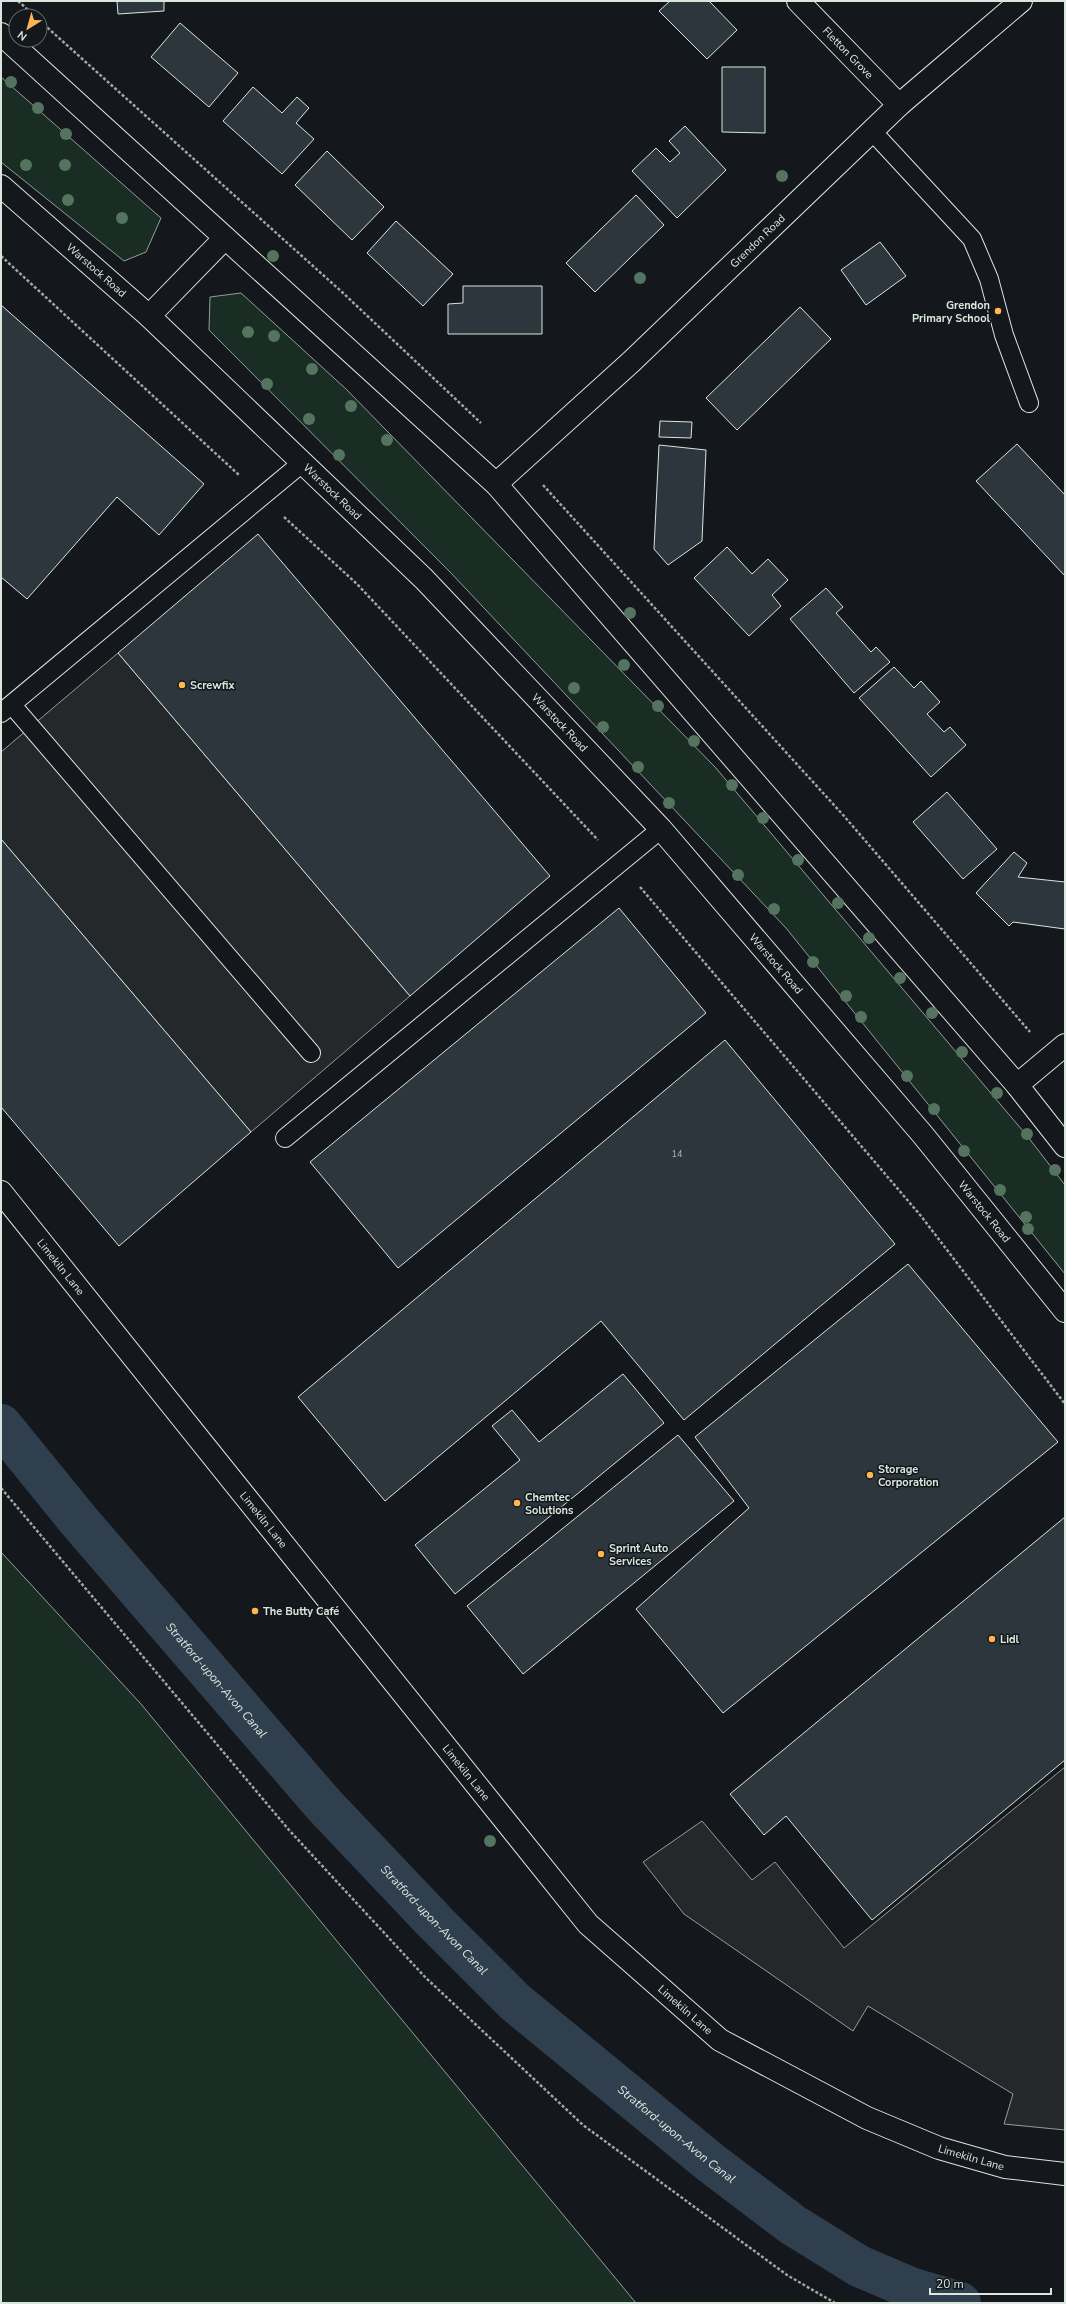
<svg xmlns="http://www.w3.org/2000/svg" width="1066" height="2304" font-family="'Nunito Sans',sans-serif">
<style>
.green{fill:#1a2d24;stroke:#939e99}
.parking{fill:#24282b;stroke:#939e99}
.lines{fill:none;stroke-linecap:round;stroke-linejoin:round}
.canal{stroke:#2f3f4d;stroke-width:42}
.building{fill:#2c363c;stroke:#d8e6dc}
.lane-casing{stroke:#d8e6dc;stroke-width:20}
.street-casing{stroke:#d8e6dc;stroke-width:24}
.secondary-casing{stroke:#d8e6dc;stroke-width:24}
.path{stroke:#9da8a2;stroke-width:2.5;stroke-dasharray:3 2;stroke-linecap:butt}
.lane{stroke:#14181c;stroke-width:18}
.street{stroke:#14181c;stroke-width:22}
.secondary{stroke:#14181c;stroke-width:22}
.tree{fill:#55745f}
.poi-dot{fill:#ffb74d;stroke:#14181c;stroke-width:1.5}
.labels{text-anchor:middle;stroke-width:3;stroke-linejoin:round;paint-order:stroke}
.number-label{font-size:9px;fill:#adbab4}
.street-label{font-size:11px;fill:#d8e6dc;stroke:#14181c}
.poi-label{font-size:11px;font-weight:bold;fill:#d8e6dc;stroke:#14181c;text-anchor:start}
.water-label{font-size:12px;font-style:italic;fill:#d8e6dc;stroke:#14181c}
</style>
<rect width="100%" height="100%" fill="#14181c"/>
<g class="green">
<polygon points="1,77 161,218 146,252 124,261 1,162"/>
<polygon points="241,293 346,389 715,767 1028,1137 1065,1185 1065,1274 786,928 450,572 209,330 210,297"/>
<polygon points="1,1552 141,1704 636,2303 1,2303"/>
</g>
<g class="parking">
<polygon points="118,653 410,996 251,1132 1,839 1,752"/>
<polygon points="1065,1767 1065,2130 1004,2124 1013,2094 868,2006 853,2031 684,1914 643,1862 702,1821 752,1880 775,1862 844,1948"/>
</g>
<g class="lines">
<path class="canal" id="s1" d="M1,1425L79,1521L324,1805L434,1921L515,2002L711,2163L793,2225L859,2266L913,2289L960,2303"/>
</g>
<g class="building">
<polygon points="117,1 164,1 164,11 118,14"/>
<polygon points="670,1 709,1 737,30 707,59 659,11"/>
<polygon points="180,23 238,73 209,107 151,57"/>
<polygon points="722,67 765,67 765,133 722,132"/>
<polygon points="253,87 282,113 297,97 309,108 296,123 314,139 282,174 223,121"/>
<polygon points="685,126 726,170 677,218 632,171 656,148 670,162 680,153 669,141"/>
<polygon points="327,151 384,207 352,240 295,185"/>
<polygon points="636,195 664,225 595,292 566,263"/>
<polygon points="396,221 453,274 423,306 367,253"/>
<polygon points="880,242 906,276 866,305 841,270"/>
<polygon points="463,286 542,286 542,334 448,334 448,304 463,303"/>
<polygon points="1,305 204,484 159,535 117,497 27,599 1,577"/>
<polygon points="800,307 831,339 737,430 706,398"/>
<polygon points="660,421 692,422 691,438 659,437"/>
<polygon points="1017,444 1065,495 1065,576 976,481"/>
<polygon points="659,445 706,450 702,541 668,565 654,549"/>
<polygon points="258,534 550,876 410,996 118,653"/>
<polygon points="727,547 752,574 768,559 788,580 772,595 781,606 749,636 694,578"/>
<polygon points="826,588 843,607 836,613 871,652 876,647 890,662 854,693 790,619"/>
<polygon points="894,667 914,688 921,681 940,702 927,714 944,732 950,727 966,745 931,777 859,698"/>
<polygon points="947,792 997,849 963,879 913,822"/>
<polygon points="1,839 251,1132 119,1246 1,1107"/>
<polygon points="1014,852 1027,863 1018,877 1065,882 1065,929 1013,922 1009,926 976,893"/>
<polygon points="619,908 706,1013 398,1268 310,1162"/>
<polygon points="725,1040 895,1244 684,1420 601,1321 385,1501 298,1397"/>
<polygon points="908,1264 1058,1442 723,1713 636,1609 749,1508 695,1437"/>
<polygon points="623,1374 664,1423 455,1594 415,1545 520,1460 492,1426 512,1410 539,1442"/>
<polygon points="678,1435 734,1501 523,1674 467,1606"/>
<polygon points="1065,1517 1065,1760 872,1920 786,1816 764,1835 730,1794"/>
</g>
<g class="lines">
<defs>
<g id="lane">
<polyline points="872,131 972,239 989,279 1004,335 1029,403"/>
<polyline points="12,705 311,1053"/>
<polyline points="1,713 302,463"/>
<polyline points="285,1138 661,829"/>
</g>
<g id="street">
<path id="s2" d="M798,1L899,105"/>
<path id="s3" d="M496,484L631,362L899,105L1021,1"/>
<polyline points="1017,1085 1065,1045"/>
<path id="s4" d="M1,1192L588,1924L720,2040L867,2118L939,2148L1005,2167L1065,2174"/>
</g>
<g id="secondary">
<polyline points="1,34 496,484 1017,1085 1065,1146"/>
<path id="s5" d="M1,186L149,316L424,579L661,829L923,1135L1065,1311"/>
<polyline points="149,316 225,238"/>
</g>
</defs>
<use href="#lane" class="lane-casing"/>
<use href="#street" class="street-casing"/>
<use href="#secondary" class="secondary-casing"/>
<g class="path">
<polyline points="18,1 35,16"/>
<polyline points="40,21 342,292 481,423"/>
<polyline points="1,256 239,475"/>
<polyline points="543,485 844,816 1030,1032"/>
<polyline points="284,517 357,584 598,840"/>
<polyline points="640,887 921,1216 1065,1404"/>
<polyline points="1,1488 289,1830 425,1977 583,2125 787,2275 835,2303"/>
</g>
<use href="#lane" class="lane"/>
<use href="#street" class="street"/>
<use href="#secondary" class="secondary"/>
</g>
<g class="tree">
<circle cx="11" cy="82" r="6"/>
<circle cx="38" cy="108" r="6"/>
<circle cx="66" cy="134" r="6"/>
<circle cx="26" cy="165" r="6"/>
<circle cx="65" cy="165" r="6"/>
<circle cx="782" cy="176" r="6"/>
<circle cx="68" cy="200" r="6"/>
<circle cx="122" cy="218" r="6"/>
<circle cx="273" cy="256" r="6"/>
<circle cx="640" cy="278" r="6"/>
<circle cx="248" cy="332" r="6"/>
<circle cx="274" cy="336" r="6"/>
<circle cx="312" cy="369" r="6"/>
<circle cx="267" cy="384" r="6"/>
<circle cx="351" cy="406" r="6"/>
<circle cx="309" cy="419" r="6"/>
<circle cx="387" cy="440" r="6"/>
<circle cx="339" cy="455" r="6"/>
<circle cx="630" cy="613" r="6"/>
<circle cx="624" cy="665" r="6"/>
<circle cx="574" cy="688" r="6"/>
<circle cx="658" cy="706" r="6"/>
<circle cx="603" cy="727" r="6"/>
<circle cx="694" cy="741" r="6"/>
<circle cx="638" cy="767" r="6"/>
<circle cx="732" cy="785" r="6"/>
<circle cx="669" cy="803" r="6"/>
<circle cx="763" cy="818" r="6"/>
<circle cx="798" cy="860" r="6"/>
<circle cx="738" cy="875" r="6"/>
<circle cx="838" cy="903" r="6"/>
<circle cx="774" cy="909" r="6"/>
<circle cx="869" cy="938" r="6"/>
<circle cx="813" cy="962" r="6"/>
<circle cx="900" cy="978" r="6"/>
<circle cx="846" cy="996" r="6"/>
<circle cx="932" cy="1013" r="6"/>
<circle cx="861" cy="1017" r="6"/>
<circle cx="962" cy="1052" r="6"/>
<circle cx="907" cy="1076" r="6"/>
<circle cx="997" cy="1093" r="6"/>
<circle cx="934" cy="1109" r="6"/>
<circle cx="1027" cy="1134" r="6"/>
<circle cx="964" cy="1151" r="6"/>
<circle cx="1055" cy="1170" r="6"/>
<circle cx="1000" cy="1190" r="6"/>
<circle cx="1026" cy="1217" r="6"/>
<circle cx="1028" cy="1229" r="6"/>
<circle cx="490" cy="1841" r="6"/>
</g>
<g class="poi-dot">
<circle cx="998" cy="311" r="4"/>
<circle cx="182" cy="685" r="4"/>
<circle cx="870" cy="1475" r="4"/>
<circle cx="517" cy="1503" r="4"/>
<circle cx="601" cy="1554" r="4"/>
<circle cx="255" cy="1611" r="4"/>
<circle cx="992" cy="1639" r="4"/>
</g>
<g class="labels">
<g class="number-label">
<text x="677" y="1157">14</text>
</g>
<g class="street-label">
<text dy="4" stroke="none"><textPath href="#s2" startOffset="72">Fletton Grove</textPath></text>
<text dy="4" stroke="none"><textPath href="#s3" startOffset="357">Grendon Road</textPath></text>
<text dy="4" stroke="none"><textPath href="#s5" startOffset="127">Warstock Road</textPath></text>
<text dy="4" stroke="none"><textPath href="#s5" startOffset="451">Warstock Road</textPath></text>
<text dy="4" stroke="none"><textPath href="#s5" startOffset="775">Warstock Road</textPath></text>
<text dy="4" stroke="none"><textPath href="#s5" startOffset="1099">Warstock Road</textPath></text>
<text dy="4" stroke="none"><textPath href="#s5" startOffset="1423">Warstock Road</textPath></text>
<text dy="4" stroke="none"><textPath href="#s4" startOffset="96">Limekiln Lane</textPath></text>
<text dy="4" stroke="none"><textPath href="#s4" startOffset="420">Limekiln Lane</textPath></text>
<text dy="4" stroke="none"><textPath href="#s4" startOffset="744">Limekiln Lane</textPath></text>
<text dy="4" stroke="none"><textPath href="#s4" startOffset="1068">Limekiln Lane</textPath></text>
<text dy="4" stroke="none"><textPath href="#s4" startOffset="1392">Limekiln Lane</textPath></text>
</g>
<g class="poi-label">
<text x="990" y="309" text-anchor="end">Grendon<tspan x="990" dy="13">Primary School</tspan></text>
<text x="190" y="689">Screwfix</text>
<text x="878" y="1473">Storage<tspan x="878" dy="13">Corporation</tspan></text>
<text x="525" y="1501">Chemtec<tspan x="525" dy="13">Solutions</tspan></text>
<text x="609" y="1552">Sprint Auto<tspan x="609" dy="13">Services</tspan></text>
<text x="263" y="1615">The Butty Café</text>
<text x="1000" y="1643">Lidl</text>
</g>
<g class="water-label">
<text dy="4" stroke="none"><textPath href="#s1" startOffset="334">Stratford-upon-Avon Canal</textPath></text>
<text dy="4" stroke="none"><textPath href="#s1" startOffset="658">Stratford-upon-Avon Canal</textPath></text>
<text dy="4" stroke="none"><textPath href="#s1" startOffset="982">Stratford-upon-Avon Canal</textPath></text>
</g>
</g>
<rect width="1066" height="2304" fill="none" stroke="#d8e6dc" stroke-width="4"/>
<g transform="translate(28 28) rotate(217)"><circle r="19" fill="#14181c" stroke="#626a69"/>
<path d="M0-3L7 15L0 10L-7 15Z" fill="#ffb74d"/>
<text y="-6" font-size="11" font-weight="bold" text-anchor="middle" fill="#d8e6dc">N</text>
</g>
<path d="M930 2288v6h121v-6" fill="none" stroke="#d8e6dc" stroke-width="2"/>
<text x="936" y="2288" font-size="12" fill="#d8e6dc" stroke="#14181c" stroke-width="3" paint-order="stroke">20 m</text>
</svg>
